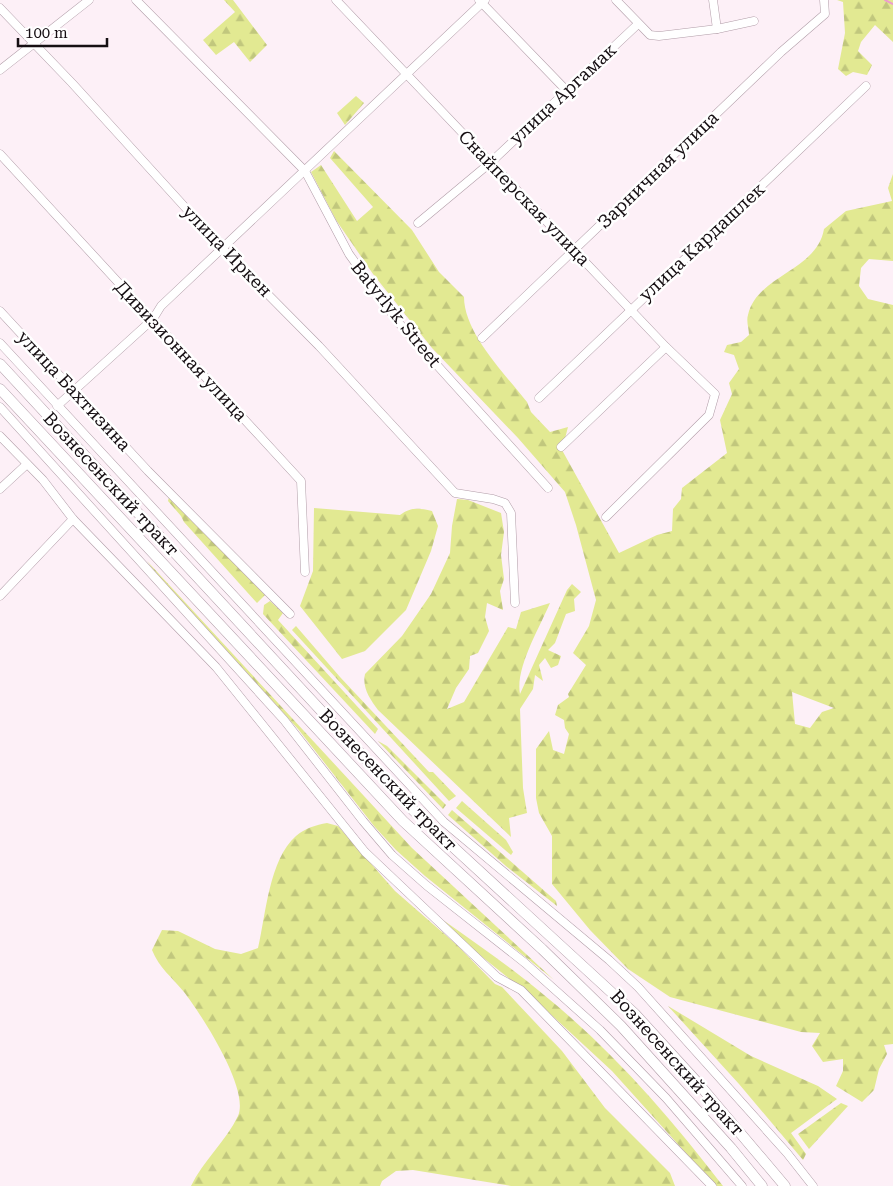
<svg xmlns="http://www.w3.org/2000/svg" width="893" height="1186" font-family="'Roboto Serif',serif">
<style>
.forest{fill:url(#forest-firs);fill-rule:evenodd}
.lines{fill:none;stroke-linecap:round;stroke-linejoin:round}
.stream{stroke:#ed9dcc;stroke-width:2}
.minor-casing{stroke:#b19da8;stroke-width:9}
.major-casing{stroke:#b19da8;stroke-width:11}
.minor{stroke:#fff;stroke-width:8}
.major{stroke:#fff;stroke-width:10}
.labels{text-anchor:middle;stroke-width:5;stroke-linejoin:round;paint-order:stroke}
.street-label{font-size:18px;fill:#160f13;stroke:#fff}
</style>
<defs>
<pattern id="forest-firs" width="22" height="20" patternUnits="userSpaceOnUse" patternTransform="scale(1.25)"><rect width="22" height="20" fill="#e2e992"/><path d="M5 1l3.5 6h-7zM16 11l3.5 6h-7z" fill="#c1c77d"/></pattern>
</defs>
<rect width="100%" height="100%" fill="#fdf0f7"/>
<g class="forest">
<polygon points="224,0 233,0 267,45 250,62 234,42 216,55 203,40 235,12"/>
<polygon points="837,0 893,0 893,42 875,25 861,42 858,51 872,65 867,75 853,72 846,76 838,69 845,33 843,2"/>
<polygon points="356,96 364,103 345,125 337,113"/>
<path d="M334,151L412,230L439,272L464,297C464,333 505,374 527,402L531,412L550,432L568,427L562,450L619,553L657,535L672,531L673,509L681,499L682,488L727,453L720,420L732,394L729,383L739,369L734,355L724,352L727,345L741,342L749,335C749,329 746,321 748,315C757,275 817,271 824,229L846,211L892,201L888,188L893,174V261L869,259L861,268L859,286L868,299L893,305V1044L884,1045L887,1054L879,1069L874,1090L862,1102L836,1086L843,1071V1059L823,1062L812,1046L820,1033L801,1032L670,997L628,969L590,930L552,884V836L539,813L536,798V749L549,731L553,750L564,754L569,734L565,728L564,720L555,715L558,705L569,697L568,694L586,665L573,653L589,626L596,600L576,525L565,492L518,438L432,348L373,274L336,220L311,172L321,165L357,221L373,207L330,158ZM792,692L834,708L822,712L810,728L795,724Z"/>
<polygon points="169,497 265,595 257,603 184,522 181,516 168,501"/>
<path d="M457,499L468,500L501,513L504,532L501,555L504,579L500,591L503,610L487,603L485,617L489,631L478,653L470,656L469,669L456,688L447,709L464,702L508,627L516,629L521,612L550,603C540,627 515,668 520,694L567,590L572,584L581,592L574,599L575,611L566,614L555,643L548,650L561,656L558,665L551,668L545,658L539,665L543,681L535,675L533,689L520,709L523,788L527,813L509,818L511,837L378,710C370,699 362,688 365,674L402,636L431,594L450,553L452,526Z"/>
<path d="M314,508L400,515C411,507 418,508 432,511L438,526L431,551L406,610L365,651L342,659L300,606L313,571Z"/>
<polygon points="147,561 412,848 554,980 425,876 396,850 374,826 298,729 158,576"/>
<polygon points="270,601 283,613 278,620 378,729 375,734 263,614 264,605"/>
<polygon points="296,626 340,677 429,772 433,772 456,796 449,801 292,630"/>
<polygon points="378,741 387,746 446,805 443,809"/>
<polygon points="462,801 506,840 513,852 511,855 456,808"/>
<polygon points="452,810 556,901 557,906 507,867 448,815"/>
<path d="M327,823L338,826L395,891L457,945L495,984L502,987L562,1051L605,1108L670,1173L675,1186H511L413,1170L396,1171L382,1181L380,1186H191C203,1161 226,1141 238,1116C250,1089 201,1014 184,992C172,977 159,968 152,950L162,930L178,931L215,949L241,954L258,948C266,914 269,860 296,836C305,828 316,825 327,823Z"/>
<path d="M443,920C477,944 512,968 544,995C612,1050 670,1117 723,1186H717L703,1172L612,1071L532,997L476,952Z"/>
<polygon points="668,1006 751,1056 818,1086 837,1099 791,1133 806,1154 803,1160 739,1084"/>
<polygon points="841,1103 848,1106 809,1149 798,1134"/>
</g>
<g class="lines">
<polyline class="stream" points="885,0 893,4"/>
<defs>
<g id="minor">
<polyline points="136,0 305,171 349,254 398,322 548,488"/>
<polyline points="336,0 666,347 715,394 709,415 606,517"/>
<polyline points="479,0 566,90"/>
<polyline points="616,0 650,35 659,36 717,29 754,21"/>
<polyline points="713,0 717,29"/>
<polyline points="0,8 72,83 223,249 319,346 455,493 493,499 505,503 511,513 515,603"/>
<polyline points="0,70 89,0"/>
<polyline points="0,154 301,481 305,572"/>
<polyline points="418,223 490,163 638,24"/>
<polyline points="0,311 148,471 290,614"/>
<polyline points="482,338 781,52 825,14 824,0"/>
<polyline points="0,343 444,822 609,960 638,987 787,1153 813,1186"/>
<polyline points="539,398 866,86"/>
<polyline points="57,406 153,319 161,306 485,0"/>
<polyline points="0,407 284,720 363,821 392,855 426,885 525,963 600,1030 666,1098 742,1186"/>
<polyline points="0,436 43,480 73,519 216,667 365,852 497,977 521,990 712,1186"/>
<polyline points="561,447 666,347"/>
<polyline points="0,489 27,464"/>
<polyline points="0,596 73,519"/>
</g>
<g id="major">
<polyline points="0,364 414,811 635,1014 697,1082 785,1186"/>
<polyline points="0,389 403,821 542,949 621,1026 731,1148 762,1186"/>
</g>
</defs>
<use href="#minor" class="minor-casing"/>
<use href="#major" class="major-casing"/>
<use href="#minor" class="minor"/>
<use href="#major" class="major"/>
</g>
<g class="labels">
<g class="street-label">
<text transform="translate(563 94) rotate(-43)" y="6">улица Аргамак</text>
<text transform="translate(658 170) rotate(-44)" y="6">Зарничная улица</text>
<text transform="translate(524 198) rotate(46)" y="6">Снайперская улица</text>
<text transform="translate(702 242) rotate(-43)" y="6">улица Кардашлек</text>
<text transform="translate(227 251) rotate(46)" y="6">улица Иркен</text>
<text transform="translate(396 314) rotate(51)" y="6">Batyrlyk Street</text>
<text transform="translate(181 351) rotate(47)" y="6">Дивизионная улица</text>
<text transform="translate(74 391) rotate(47)" y="6">улица Бахтизина</text>
<text transform="translate(111 484) rotate(47)" y="6">Вознесенский тракт</text>
<text transform="translate(388 780) rotate(46)" y="6">Вознесенский тракт</text>
<text transform="translate(677 1063) rotate(48)" y="6">Вознесенский тракт</text>
</g>
</g>
<path d="M18 38v8h89v-8" fill="none" stroke="#160f13" stroke-width="2.5"/>
<text x="25" y="38" font-size="15" fill="#160f13" stroke="#ffffff" stroke-width="4" paint-order="stroke">100 m</text>
</svg>
